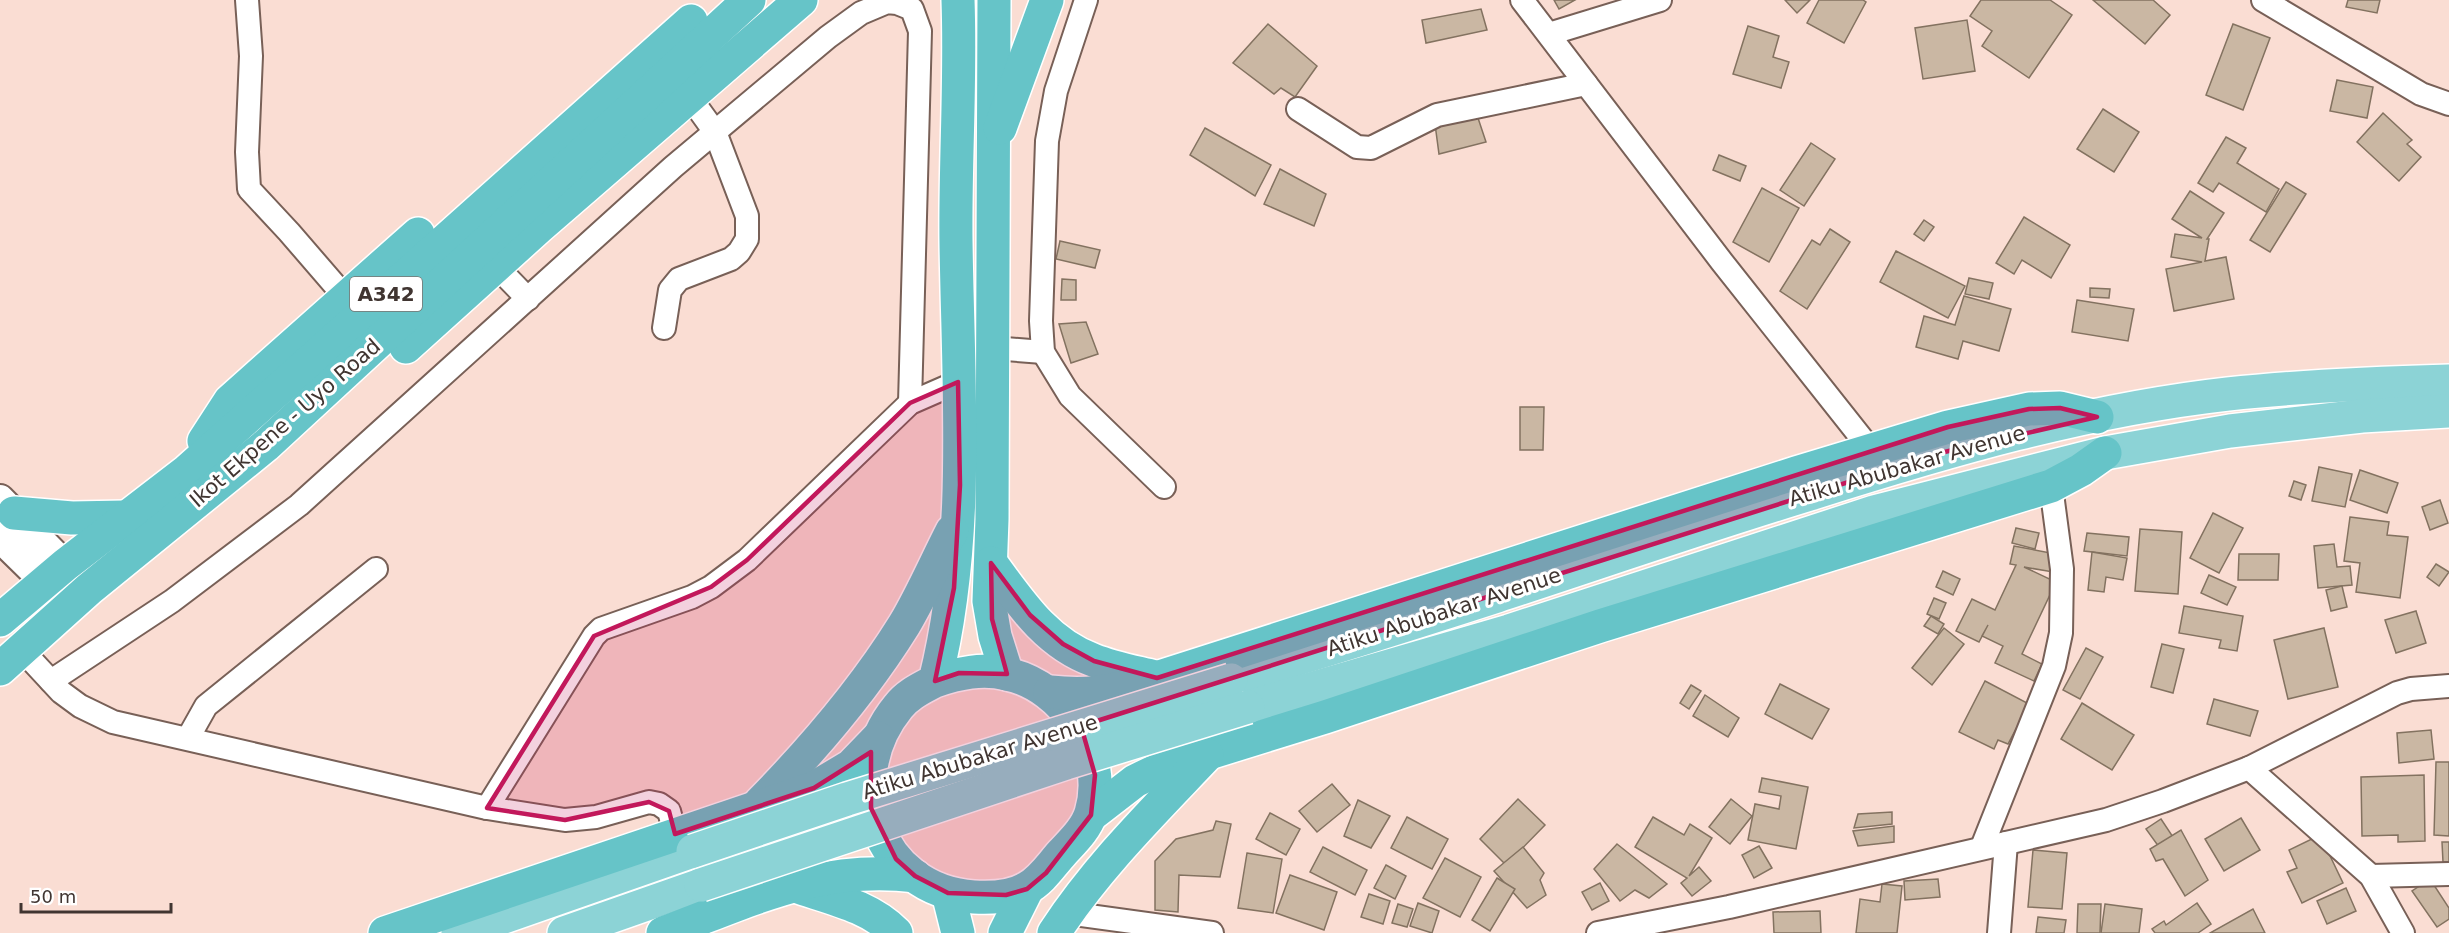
<svg xmlns="http://www.w3.org/2000/svg" width="2449" height="933" font-family="'DejaVu Sans',sans-serif">
<style>
.building{fill:#cab7a3;stroke:#837260;stroke-width:1.5}
.lines{fill:none;stroke-linecap:round;stroke-linejoin:round}
.minor-casing{stroke:#786057;stroke-width:26}
.tertiary-casing{stroke:#786057;stroke-width:32}
.primary-casing{stroke:#fff;stroke-width:36}
.trunk-casing{stroke:#fff;stroke-width:36}
.minor{stroke:#fff;stroke-width:22}
.tertiary{stroke:#fff;stroke-width:28}
.primary{stroke:#8cd3d6;stroke-width:33}
.trunk{stroke:#66c4c8;stroke-width:33}
.primary-bridge-casing{stroke:#fff;stroke-width:36;stroke-linecap:butt}
.primary-bridge{stroke:#8cd3d6;stroke-width:33}
.marked{fill:#c2185b;fill-opacity:0.2;stroke:#c2185b;stroke-width:4.5;stroke-linejoin:round}
.labels{text-anchor:middle;stroke-width:6;stroke-linejoin:round;paint-order:stroke}
.shield{fill:#fff;stroke:#79726f;stroke-width:1.5}
.shield-label{font-size:20px;font-weight:bold;fill:#403531}
.street-label{font-size:21px;fill:#403531;stroke:#fff}
</style>
<rect width="100%" height="100%" fill="#faddd3"/>
<g class="building">
<polygon points="1554,0 1575,0 1559,9"/>
<polygon points="1785,0 1810,0 1797,13"/>
<polygon points="1819,0 1863,0 1866,2 1844,43 1807,23"/>
<polygon points="1981,0 2050,0 2072,15 2029,78 1982,46 1992,31 1970,16"/>
<polygon points="2093,0 2153,0 2170,15 2145,44"/>
<polygon points="2348,0 2380,0 2377,13 2346,7"/>
<polygon points="1481,9 1487,30 1426,43 1422,20"/>
<polygon points="1967,20 1975,71 1923,79 1915,28"/>
<polygon points="1268,24 1317,66 1295,97 1281,88 1274,94 1233,63"/>
<polygon points="2233,24 2270,38 2243,110 2206,95"/>
<polygon points="1748,26 1779,36 1773,57 1789,62 1781,88 1733,74"/>
<polygon points="2337,80 2373,87 2367,118 2330,111"/>
<polygon points="2103,109 2139,132 2114,172 2077,149"/>
<polygon points="1476,112 1486,142 1439,154 1435,124"/>
<polygon points="2383,113 2412,140 2407,144 2421,157 2399,181 2357,142"/>
<polygon points="1205,128 1271,165 1255,196 1190,155"/>
<polygon points="2226,137 2246,148 2237,163 2279,189 2266,212 2219,183 2213,192 2198,183"/>
<polygon points="1811,143 1835,159 1804,206 1780,190"/>
<polygon points="1719,155 1746,166 1740,181 1713,170"/>
<polygon points="1280,169 1326,194 1314,226 1264,204"/>
<polygon points="2286,182 2306,194 2270,252 2250,240"/>
<polygon points="1762,188 1799,208 1769,262 1733,242"/>
<polygon points="2190,191 2224,213 2207,239 2209,239 2205,261 2226,257 2234,299 2174,311 2166,269 2202,262 2171,257 2175,234 2202,238 2172,219"/>
<polygon points="2024,217 2070,245 2051,278 2022,260 2014,274 1996,263"/>
<polygon points="1924,220 1934,227 1924,241 1914,234"/>
<polygon points="1830,229 1850,242 1807,309 1780,291 1812,240 1820,245"/>
<polygon points="1060,241 1100,250 1095,268 1056,259"/>
<polygon points="1896,251 1965,286 1948,318 1880,282"/>
<polygon points="1969,278 1993,283 1989,299 1965,294"/>
<polygon points="1062,279 1076,280 1076,300 1061,300"/>
<polygon points="2090,288 2110,289 2109,298 2090,297"/>
<polygon points="1964,296 2011,309 1999,351 1963,341 1958,359 1916,347 1924,316 1955,325"/>
<polygon points="2077,300 2134,309 2128,341 2072,332"/>
<polygon points="1086,322 1098,354 1071,363 1059,324"/>
<polygon points="1520,407 1544,407 1543,450 1520,450"/>
<polygon points="2319,467 2352,474 2345,507 2312,501"/>
<polygon points="2360,470 2398,483 2387,513 2350,500"/>
<polygon points="2294,481 2306,485 2301,500 2289,496"/>
<polygon points="2440,500 2448,523 2430,530 2422,507"/>
<polygon points="2213,513 2243,528 2219,573 2190,558"/>
<polygon points="2350,517 2389,522 2387,535 2408,537 2400,598 2356,592 2360,563 2344,561"/>
<polygon points="2016,528 2039,533 2035,549 2012,543"/>
<polygon points="2140,529 2182,532 2178,594 2135,591"/>
<polygon points="2087,533 2129,537 2127,556 2084,551"/>
<polygon points="2334,544 2337,567 2350,566 2352,585 2318,588 2314,546"/>
<polygon points="2014,546 2056,554 2053,572 2024,567 2056,582 2022,654 2042,664 2034,681 1995,663 2003,646 1982,636 1988,625 1979,642 1956,631 1972,599 1995,610 2016,565 2010,564"/>
<polygon points="2092,552 2127,558 2123,580 2106,577 2104,592 2088,590"/>
<polygon points="2239,554 2279,554 2278,580 2238,580"/>
<polygon points="2436,564 2449,572 2439,586 2427,577"/>
<polygon points="1943,571 1960,579 1953,595 1936,587"/>
<polygon points="2209,575 2236,587 2227,605 2201,593"/>
<polygon points="2342,586 2347,607 2331,611 2326,590"/>
<polygon points="1934,598 1946,603 1939,619 1927,614"/>
<polygon points="2184,606 2243,616 2237,651 2219,648 2221,640 2179,633"/>
<polygon points="2416,611 2426,643 2396,653 2385,620"/>
<polygon points="1931,616 1944,624 1938,634 1924,626"/>
<polygon points="1944,628 1964,644 1932,685 1912,668"/>
<polygon points="2324,628 2338,687 2288,699 2274,640"/>
<polygon points="2162,644 2184,649 2173,693 2151,687"/>
<polygon points="2086,648 2103,657 2080,699 2063,690"/>
<polygon points="1985,681 2029,704 2008,744 1998,740 1994,749 1959,732"/>
<polygon points="1780,684 1829,709 1812,739 1765,714"/>
<polygon points="1691,685 1701,691 1689,709 1680,703"/>
<polygon points="1705,695 1739,718 1728,737 1693,716"/>
<polygon points="2214,699 2258,711 2250,736 2207,724"/>
<polygon points="2082,703 2134,735 2112,770 2061,739"/>
<polygon points="2431,730 2434,759 2399,763 2397,733"/>
<polygon points="2436,762 2449,762 2449,836 2434,835"/>
<polygon points="2424,775 2425,841 2398,842 2398,835 2362,836 2361,777"/>
<polygon points="1762,778 1808,787 1796,849 1748,840 1755,804 1779,809 1781,796 1759,792"/>
<polygon points="1332,784 1350,805 1317,832 1299,811"/>
<polygon points="1518,799 1545,825 1506,865 1480,839"/>
<polygon points="1731,799 1752,816 1730,844 1709,827"/>
<polygon points="1358,800 1390,816 1371,848 1344,836"/>
<polygon points="1892,812 1892,824 1854,828 1858,814"/>
<polygon points="1270,813 1300,829 1286,855 1256,839"/>
<polygon points="1407,817 1448,839 1432,869 1391,848"/>
<polygon points="1653,817 1684,835 1690,824 1712,838 1689,876 1699,867 1711,881 1692,896 1681,883 1687,878 1635,847"/>
<polygon points="2241,818 2260,850 2224,871 2205,839"/>
<polygon points="2161,819 2173,837 2159,847 2146,829"/>
<polygon points="1216,821 1231,824 1220,877 1179,875 1178,912 1155,910 1155,861 1176,839 1213,830"/>
<polygon points="1894,826 1894,842 1858,846 1853,831"/>
<polygon points="2181,830 2208,880 2185,896 2163,859 2156,861 2150,849"/>
<polygon points="2320,835 2343,883 2302,903 2287,872 2297,868 2289,850"/>
<polygon points="2442,842 2449,842 2449,862 2443,862"/>
<polygon points="1617,844 1667,884 1649,898 1635,890 1620,901 1594,869"/>
<polygon points="1759,846 1772,868 1754,878 1742,855"/>
<polygon points="1323,847 1367,870 1355,895 1310,872"/>
<polygon points="1523,847 1544,873 1540,880 1546,895 1527,908 1494,871"/>
<polygon points="2033,850 2067,853 2062,909 2028,907"/>
<polygon points="1247,853 1282,859 1273,913 1238,908"/>
<polygon points="1445,858 1481,877 1460,917 1423,898"/>
<polygon points="1386,865 1406,876 1395,899 1374,888"/>
<polygon points="1290,875 1337,892 1324,930 1276,913"/>
<polygon points="1497,878 1515,889 1490,931 1472,920"/>
<polygon points="1938,879 1940,897 1905,900 1904,881"/>
<polygon points="2430,879 2449,908 2449,919 2437,927 2412,891"/>
<polygon points="1600,883 1609,901 1592,910 1582,892"/>
<polygon points="1882,884 1902,886 1897,933 1856,933 1860,899 1880,902"/>
<polygon points="2346,888 2356,911 2327,924 2317,901"/>
<polygon points="1369,894 1390,901 1383,924 1361,917"/>
<polygon points="1418,903 1439,911 1432,933 1410,926"/>
<polygon points="2197,903 2211,924 2198,933 2155,933 2152,929 2164,921 2166,925"/>
<polygon points="1398,904 1413,909 1407,927 1392,923"/>
<polygon points="2078,904 2101,904 2100,933 2077,933"/>
<polygon points="2105,904 2142,909 2139,933 2101,933"/>
<polygon points="2253,909 2265,933 2210,933"/>
<polygon points="1820,911 1821,933 1774,933 1773,912"/>
<polygon points="2038,917 2066,920 2064,933 2036,933"/>
</g>
<g class="lines">
<defs>
<g id="minor">
<polyline points="247,0 251,56 247,152 249,189 289,232 346,298"/>
<polyline points="1086,0 1056,91 1047,141 1041,321 1043,352 1070,396 1164,487"/>
<polyline points="1522,0 1722,262 1871,450"/>
<polyline points="2263,0 2421,94 2449,104"/>
<polyline points="1549,34 1660,0"/>
<polyline points="1298,109 1357,147 1371,148 1437,115 1586,84"/>
<polyline points="496,266 528,299"/>
<polyline points="664,328 670,290 679,279 731,259 739,252 747,239 747,216 715,132 689,96"/>
<polyline points="993,348 1043,352"/>
<polyline points="22,650 61,692 80,706 113,722 487,808 565,820 596,817 649,802 659,804 669,811 675,834"/>
<polyline points="51,681 172,601 299,505 673,167 828,37 861,13 887,2 897,3 912,9 920,31 910,403"/>
<polyline points="188,738 206,706 376,569"/>
<polyline points="2249,768 2371,876 2403,933"/>
<polyline points="487,808 594,636 601,629 692,597 711,587 747,560 910,403 958,382"/>
<polyline points="1982,847 2054,666 2061,633 2062,569 2051,486"/>
<polyline points="2371,876 2449,874"/>
<polyline points="1067,913 1212,933"/>
<polyline points="1598,933 1729,907 2106,820 2163,801 2249,768 2397,693 2411,689 2449,686"/>
<polyline points="1999,933 2006,843"/>
</g>
<g id="tertiary">
<polyline points="0,499 65,565"/>
<polyline points="0,538 45,582"/>
</g>
<g id="primary">
<path d="M1231,680C1319,652 1408,625 1497,596C1601,562 1705,526 1810,494C1946,451 2085,410 2228,394C2301,386 2375,383 2449,381"/>
<polyline points="1248,707 1509,631 1874,512 2105,453 2230,431 2362,416 2449,411"/>
<polyline points="458,933 693,851"/>
<polyline points="564,933 701,885"/>
</g>
<g id="trunk">
<polyline points="994,0 992,519 989,601 995,636 1007,674"/>
<polyline points="1000,128 1047,0"/>
<polyline points="406,347 539,227 801,0"/>
<polyline points="204,441 230,401 418,234"/>
<polyline points="14,513 72,518 125,517"/>
<path d="M991,563C1019,601 1046,643 1093,660C1113,668 1135,672 1155,677"/>
<polyline points="0,620 65,565 187,471 691,21"/>
<polyline points="0,669 89,589 265,446 749,0"/>
<path d="M935,681C959,673 982,668 1007,674C1065,686 1109,754 1091,813C1086,829 1073,841 1062,853C1051,865 1042,880 1027,888C1012,897 991,898 974,897C877,891 839,779 898,707C908,694 922,688 935,681C971,538 958,388 956,241C955,161 961,80 958,0"/>
<path d="M1050,692C1089,696 1106,692 1144,682L1796,473L1948,427L2029,409L2060,408L2097,417"/>
<path d="M760,803C814,748 863,691 904,625C922,595 936,562 952,531"/>
<polyline points="1091,815 1135,781 1164,767 1325,717 1600,626 2051,486 2081,470 2105,453"/>
<path d="M795,886C830,898 870,906 896,933"/>
<polyline points="948,893 958,933"/>
<polyline points="385,933 814,788 851,766 878,738"/>
<path d="M663,933C750,901 820,864 915,876"/>
<polyline points="1005,933 1027,889"/>
<path d="M1054,933C1097,867 1153,812 1207,755"/>
</g>
</defs>
<use href="#minor" class="minor-casing"/>
<use href="#tertiary" class="tertiary-casing"/>
<use href="#primary" class="primary-casing"/>
<use href="#trunk" class="trunk-casing"/>
<use href="#minor" class="minor"/>
<use href="#tertiary" class="tertiary"/>
<use href="#primary" class="primary"/>
<use href="#trunk" class="trunk"/>
<defs>
<g id="primary-bridge">
<polyline points="693,851 847,799 1231,680"/>
<polyline points="701,885 1066,763 1248,707"/>
</g>
</defs>
<use href="#primary-bridge" class="primary-bridge-casing"/>
<use href="#primary-bridge" class="primary-bridge"/>
</g>
<path class="marked" d="M958,382L960,485L954,588L935,681L959,673L1007,674L992,619L991,563L1030,615L1063,644L1094,661L1157,678L1948,427L2029,409L2060,408L2097,417L1940,453L1081,726L1095,775L1091,815L1046,873L1027,889L1006,895L948,893L915,876L896,859L871,808V752L814,788L675,834L669,811L649,802L565,820L487,808L594,636L711,587L747,560L910,403Z"/>
<g class="labels">
<rect class="shield" x="350" y="277" width="72" height="34" rx="4.5"/>
<g class="shield-label">
<text x="386" y="301">A342</text>
</g>
<g class="street-label">
<text transform="translate(285 423) rotate(-41)" y="7">Ikot Ekpene - Uyo Road</text>
<text transform="translate(1907 466) rotate(-16)" y="7">Atiku Abubakar Avenue</text>
<text transform="translate(1444 612) rotate(-18)" y="7">Atiku Abubakar Avenue</text>
<text transform="translate(980 757) rotate(-17)" y="7">Atiku Abubakar Avenue</text>
</g>
</g>
<path d="M21 903v9h150v-9" fill="none" stroke="#403531" stroke-width="3"/>
<text x="30" y="903" font-size="18" fill="#403531" stroke="#ffffff" stroke-width="4.5" paint-order="stroke">50 m</text>
</svg>
